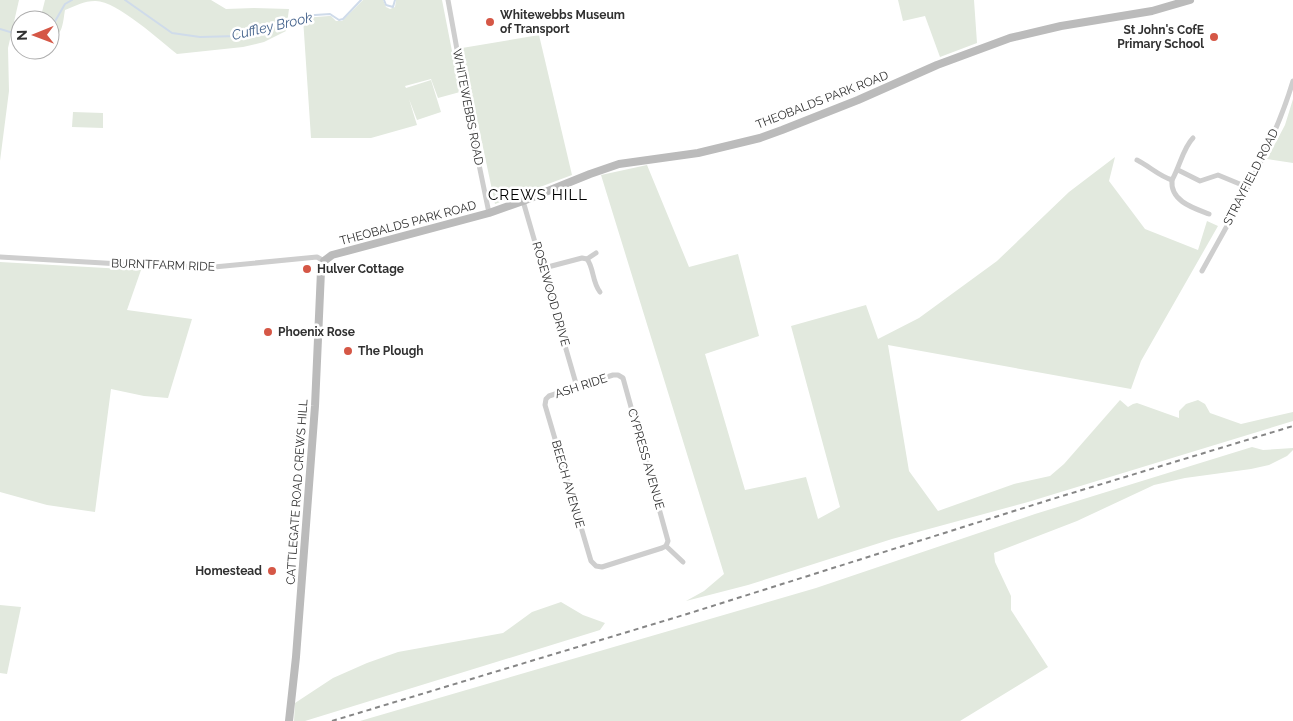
<svg xmlns="http://www.w3.org/2000/svg" width="1293" height="721" font-family="Raleway,sans-serif">
<style>
.green{fill:#e2e9de}
.lines{fill:none;stroke-linecap:round;stroke-linejoin:round}
.stream{stroke:#cfdbea;stroke-width:2}
.street{stroke:#cecece;stroke-width:5}
.secondary{stroke:#bbb;stroke-width:8}
.rail{stroke:#868686;stroke-width:2;stroke-dasharray:5 4;stroke-linecap:butt}
.poi-dot{fill:#d55746;stroke:#fff;stroke-width:2}
.labels{text-anchor:middle;stroke-width:5;stroke-linejoin:round;paint-order:stroke}
.poi-label{font-size:12px;font-weight:bold;fill:#313131;stroke:#fff;text-anchor:start}
.street-label{font-size:12px;fill:#313131;stroke:#fff}
.water-label{font-size:14px;font-style:italic;fill:#46648d;stroke:#fff}
.quarter-label{font-size:15px;letter-spacing:1px;fill:#000;stroke:#fff}
</style>
<rect width="100%" height="100%" fill="#fff"/>
<g class="green">
<polygon points="0,0 19,0 8,48 9,91 0,161"/>
<path d="M45,0H211L226,9L254,8L289,9L286,31L264,42L243,47L177,54C160,41 116,0 95,1C84,1 75,6 65,10C63,21 63,37 50,39V20H40Z"/>
<polygon points="363,0 383,0 386,7 390,9 395,7 396,0 442,0 460,92 438,98 431,79 405,86 406,88 431,80 441,112 417,120 409,99 417,125 371,138 311,138 303,18 329,16 331,16 336,21 342,21"/>
<polygon points="898,0 974,0 977,43 940,57 925,16 903,21"/>
<polygon points="539,35 572,175 495,204 462,48"/>
<polygon points="1293,99 1293,163 1267,159 1285,125"/>
<polygon points="73,112 103,113 103,128 72,127"/>
<polygon points="1115,157 1109,181 1145,229 1198,250 1207,221 1218,226 1141,361 1131,389 888,345 909,471 938,511 1014,484 1050,476 1064,464 1120,400 1128,407 1133,404 1137,403 1179,418 1179,411 1186,404 1198,400 1205,404 1210,413 1241,424 1293,412 1293,421 1028,502 892,539 748,585 686,601 704,591 724,574 601,175 647,165 689,267 738,254 759,336 705,354 745,490 806,477 818,519 840,507 791,326 866,305 878,339 919,318 997,261 1069,192"/>
<polygon points="0,262 141,270 127,310 192,319 168,398 144,396 111,389 95,512 47,505 0,492"/>
<polygon points="1252,447 1263,450 1293,448 1293,450 1287,456 1269,465 1251,469 1185,478 1154,485 1077,521 994,553 995,562 1011,596 1011,610 1048,667 960,721 360,721 816,588 1035,514"/>
<polygon points="561,602 583,615 605,623 600,630 305,721 294,721 295,703 333,678 367,663 398,652 503,633 532,612"/>
<polygon points="0,605 21,607 7,674 0,673"/>
</g>
<g class="lines">
<g class="stream">
<polyline points="125,0 172,33 200,37 238,36 300,17 315,15 330,14 339,20 343,19 361,0"/>
<polyline points="384,0 386,5 393,7 395,0"/>
<polyline points="0,29 20,35"/>
<polyline points="50,30 65,4 72,0"/>
</g>
<g class="street">
<polyline points="448,0 470,121 489,213"/>
<path d="M1137,160C1149,166 1159,176 1172,180C1180,166 1183,148 1193,138"/>
<polyline points="1178,170 1200,181 1218,175 1247,187"/>
<path d="M1172,180C1170,201 1193,208 1209,214"/>
<polyline points="523,201 577,387"/>
<polyline points="0,257 138,265 214,267 317,257 324,261"/>
<polyline points="587,259 596,253"/>
<path d="M544,268L582,258L587,259C594,268 592,282 600,292"/>
<path d="M1202,271C1236,209 1273,148 1293,81"/>
<polygon points="613,375 618,375 623,378 668,541 666,546 662,548 602,567 596,566 591,561 545,405 546,399 549,396"/>
<polyline points="666,546 683,562"/>
</g>
<polyline class="secondary" points="289,721 296,657 315,406 321,271 324,261 332,255 489,213 523,201 590,174 619,164 698,153 760,138 782,130 858,100 937,65 1010,38 1061,26 1152,11 1190,0"/>
<polyline class="rail" points="332,721 687,614 1049,500 1293,426"/>
</g>
<g class="poi-dot">
<circle cx="490" cy="22" r="5"/>
<circle cx="1214" cy="37" r="5"/>
<circle cx="307" cy="269" r="5"/>
<circle cx="268" cy="332" r="5"/>
<circle cx="348" cy="351" r="5"/>
<circle cx="272" cy="571" r="5"/>
</g>
<g class="labels">
<g class="poi-label">
<text x="500" y="19">Whitewebbs Museum<tspan x="500" dy="14">of Transport</tspan></text>
<text x="1204" y="34" text-anchor="end">St John's CofE<tspan x="1204" dy="14">Primary School</tspan></text>
<text x="317" y="273">Hulver Cottage</text>
<text x="278" y="336">Phoenix Rose</text>
<text x="358" y="355">The Plough</text>
<text x="262" y="575" text-anchor="end">Homestead</text>
</g>
<g class="street-label">
<text transform="translate(822 100) rotate(-21)" y="4">THEOBALDS PARK ROAD</text>
<text transform="translate(468 107) rotate(79)" y="4">WHITEWEBBS ROAD</text>
<text transform="translate(1251 177) rotate(-63)" y="4">STRAYFIELD ROAD</text>
<text transform="translate(408 223) rotate(-15)" y="4">THEOBALDS PARK ROAD</text>
<text transform="translate(163 265) rotate(2)" y="4">BURNTFARM RIDE</text>
<text transform="translate(551 294) rotate(74)" y="4">ROSEWOOD DRIVE</text>
<text transform="translate(581 386) rotate(-18)" y="4">ASH RIDE</text>
<text transform="translate(646 459) rotate(74)" y="4">CYPRESS AVENUE</text>
<text transform="translate(568 484) rotate(74)" y="4">BEECH AVENUE</text>
<text transform="translate(297 492) rotate(-86)" y="4">CATTLEGATE ROAD CREWS HILL</text>
</g>
<g class="water-label">
<text transform="translate(272 26) rotate(-13)" y="5">Cuffley Brook</text>
</g>
<g class="quarter-label">
<text x="538" y="200">CREWS HILL</text>
</g>
</g>
<g transform="translate(35 35) rotate(269)"><circle r="24" fill="#ffffff" stroke="#adadad"/>
<path d="M0-4L9 19L0 12L-9 19Z" fill="#d55746"/>
<text y="-8" font-size="14" font-weight="bold" text-anchor="middle" fill="#313131">N</text>
</g>
</svg>
